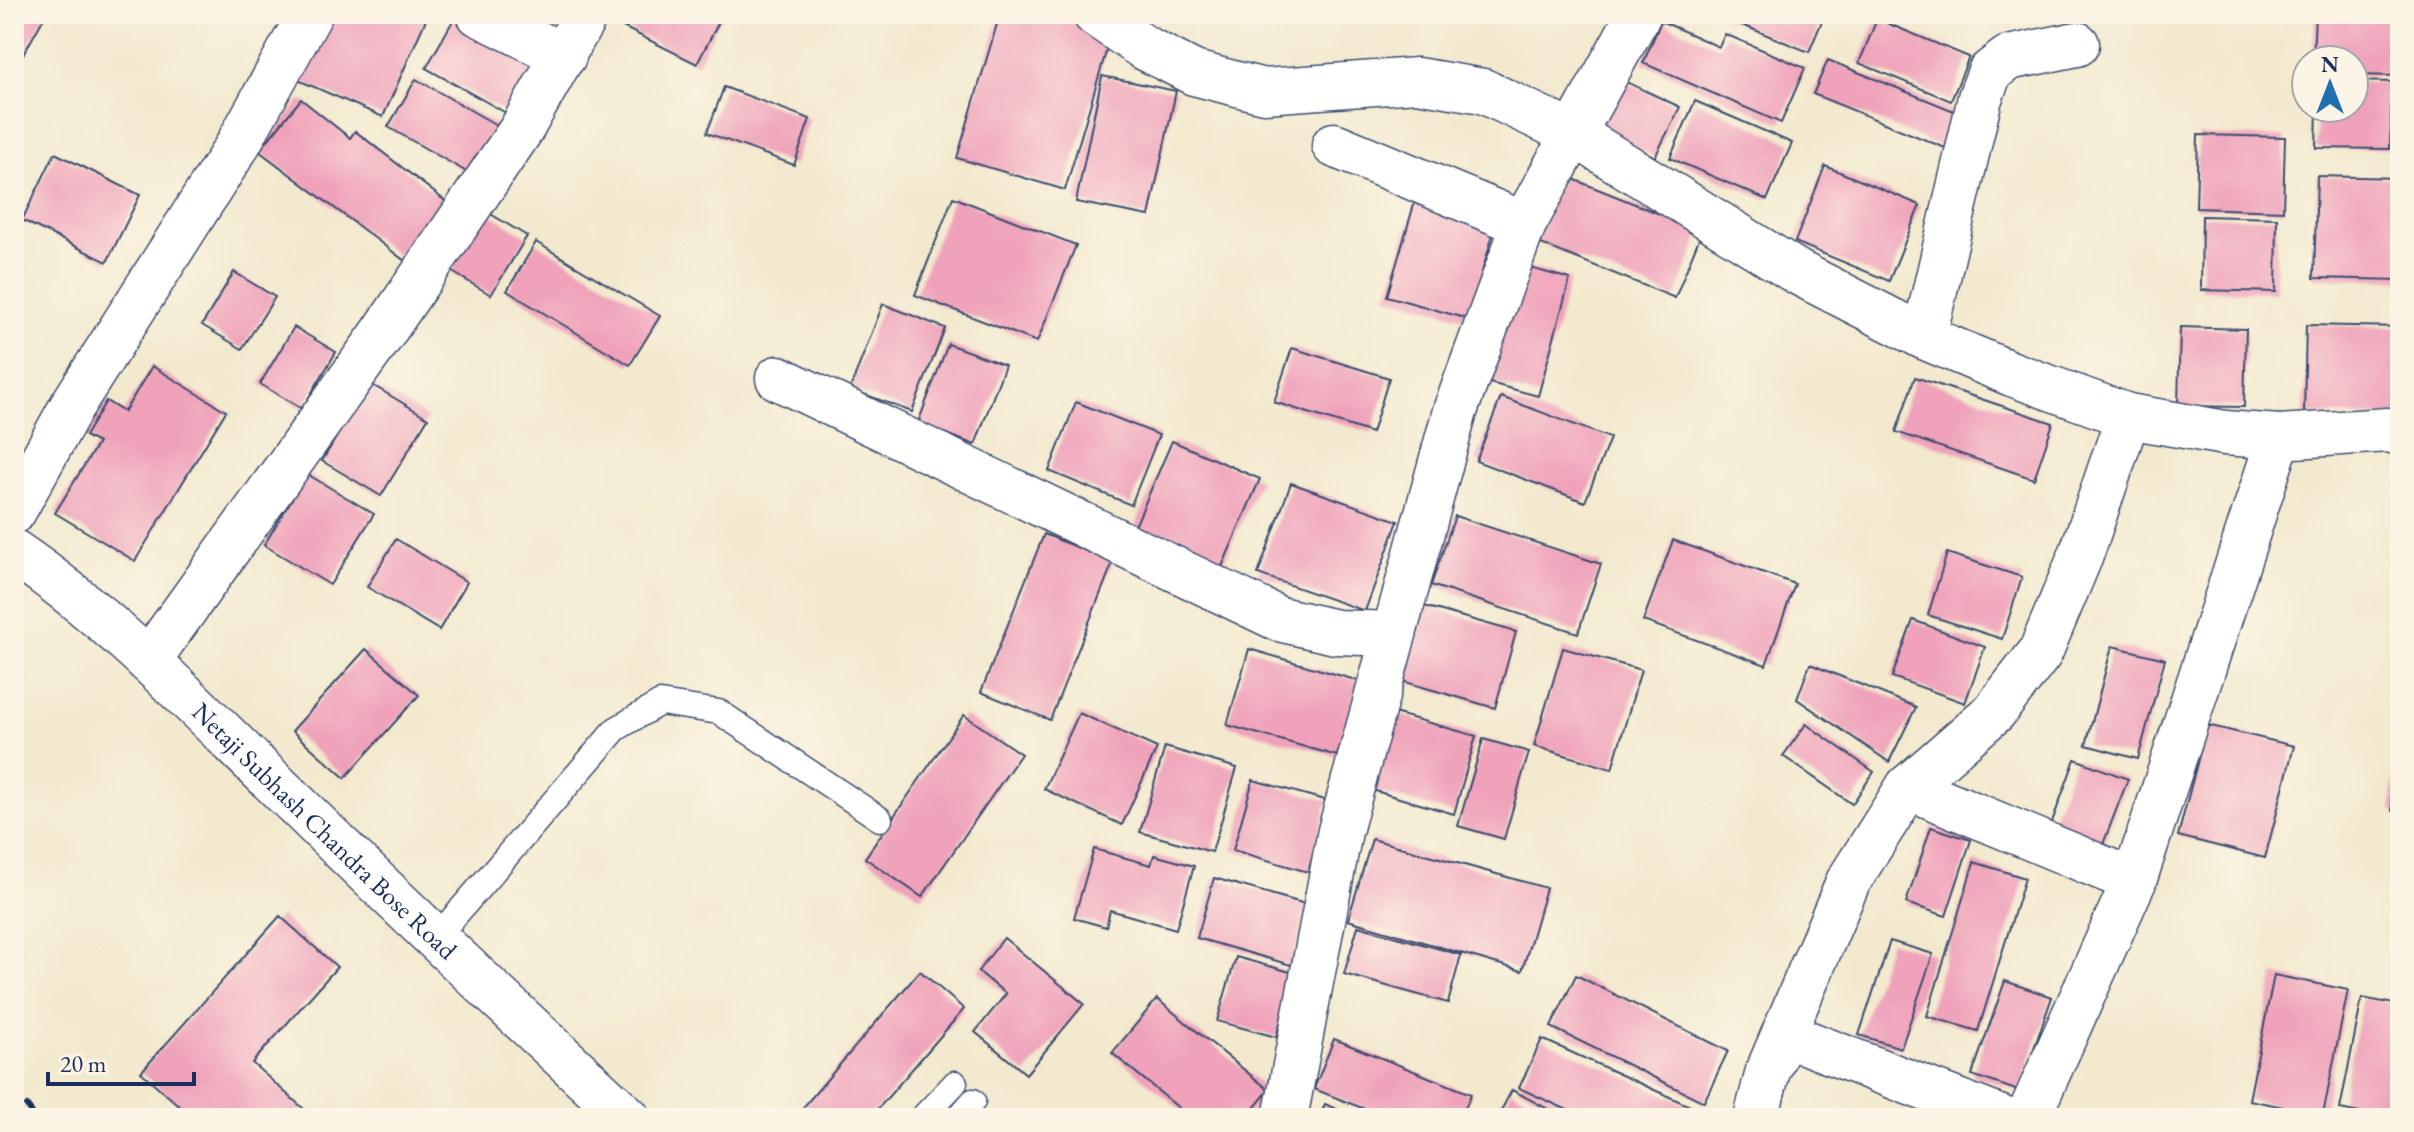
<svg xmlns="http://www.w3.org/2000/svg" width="2414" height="1132" font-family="'EB Garamond',serif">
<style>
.building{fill:#efa2ba}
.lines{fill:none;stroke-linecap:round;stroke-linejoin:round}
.lane-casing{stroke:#3b4b6f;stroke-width:27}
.street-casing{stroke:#3b4b6f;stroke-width:47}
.primary-casing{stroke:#3b4b6f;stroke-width:47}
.lane{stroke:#fff;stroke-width:24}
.street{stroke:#fff;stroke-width:44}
.primary{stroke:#fff;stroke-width:44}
.rail{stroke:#1b2f5e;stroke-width:6;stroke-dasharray:12 6;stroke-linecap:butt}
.labels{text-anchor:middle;stroke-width:7;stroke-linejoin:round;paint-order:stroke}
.street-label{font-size:26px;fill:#1b2f5e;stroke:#fcf5e5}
</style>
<rect width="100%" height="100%" fill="#fcf5e5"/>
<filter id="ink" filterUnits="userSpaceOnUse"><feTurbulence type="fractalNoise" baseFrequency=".0125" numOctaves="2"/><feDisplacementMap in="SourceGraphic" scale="16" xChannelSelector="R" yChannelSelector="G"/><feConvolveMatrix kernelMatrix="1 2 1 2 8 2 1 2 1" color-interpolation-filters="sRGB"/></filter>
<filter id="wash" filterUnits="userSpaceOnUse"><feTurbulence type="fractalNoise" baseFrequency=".006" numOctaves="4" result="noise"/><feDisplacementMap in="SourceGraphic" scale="32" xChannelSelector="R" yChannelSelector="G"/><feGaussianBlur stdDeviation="1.8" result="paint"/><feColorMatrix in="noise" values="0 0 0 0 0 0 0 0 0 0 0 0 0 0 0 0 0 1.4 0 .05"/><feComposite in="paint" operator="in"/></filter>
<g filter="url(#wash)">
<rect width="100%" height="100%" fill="#f2e9ce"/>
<g id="blocks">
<g class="building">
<polygon points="14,14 46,14 14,71"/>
<polygon points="327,14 420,14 427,17 383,117 298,80"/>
<polygon points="597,14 723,14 697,64"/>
<polygon points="1000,14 1040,14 1111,35 1065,190 957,158"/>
<polygon points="1715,14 1825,14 1809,52"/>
<polygon points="2315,14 2400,14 2400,76 2354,75 2354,60 2313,60"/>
<polygon points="455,17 544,68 515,118 426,68"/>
<polygon points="1877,19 1969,57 1951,101 1859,63"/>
<polygon points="1661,21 1719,47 1725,34 1805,68 1781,123 1643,63"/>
<polygon points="1828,60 1964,115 1950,150 1813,94"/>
<polygon points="1102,76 1176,91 1149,216 1076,202"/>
<polygon points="1616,77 1680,107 1655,157 1592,126"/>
<polygon points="416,79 507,131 479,179 388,127"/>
<polygon points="2354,81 2392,82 2390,149 2316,148 2317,108 2354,108"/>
<polygon points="724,87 810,119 794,165 707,133"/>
<polygon points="301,99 350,138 355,131 453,207 409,264 259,151"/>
<polygon points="1695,101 1792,143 1767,200 1670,158"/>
<polygon points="2198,135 2285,137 2283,211 2196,208"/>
<polygon points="55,153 140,195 107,262 22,220"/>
<polygon points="1825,166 1920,205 1889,281 1795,242"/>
<polygon points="1563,175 1702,231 1675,298 1536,242"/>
<polygon points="2317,176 2400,178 2400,280 2314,278"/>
<polygon points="953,197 1076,245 1037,342 915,295"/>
<polygon points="1416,198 1497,221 1468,319 1387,296"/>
<polygon points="479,207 527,236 491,295 444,267"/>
<polygon points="2202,216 2277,218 2276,292 2201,290"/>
<polygon points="536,242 660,316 630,365 507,291"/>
<polygon points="1512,263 1570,279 1538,396 1479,380"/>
<polygon points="234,272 275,297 242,349 202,325"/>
<polygon points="883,304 945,328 912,412 850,389"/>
<polygon points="2306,325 2400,327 2400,417 2304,414"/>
<polygon points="294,327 336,352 302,409 260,384"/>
<polygon points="2180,327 2246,329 2244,407 2178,406"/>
<polygon points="948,344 1005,365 975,445 918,423"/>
<polygon points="1292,348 1389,378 1372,433 1274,402"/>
<polygon points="152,366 226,411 135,561 55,513 98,443 85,436 106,401 124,412"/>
<polygon points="1915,377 2053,423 2034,479 1896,432"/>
<polygon points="369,383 428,418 381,496 322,461"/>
<polygon points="1501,397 1610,438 1585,502 1476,461"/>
<polygon points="1076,402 1159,435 1131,505 1049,471"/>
<polygon points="1172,441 1260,479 1221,569 1133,531"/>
<polygon points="307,474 374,514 330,585 264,545"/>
<polygon points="1291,483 1398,521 1365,611 1258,574"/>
<polygon points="1455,516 1601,564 1578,633 1431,585"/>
<polygon points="1044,534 1113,562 1050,720 981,692"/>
<polygon points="396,539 467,582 439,630 367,587"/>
<polygon points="1673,540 1795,584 1766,665 1643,621"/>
<polygon points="1947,553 2022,577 2002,639 1928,615"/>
<polygon points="1417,604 1516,632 1495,708 1395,679"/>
<polygon points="1913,620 1985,647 1965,703 1892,677"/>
<polygon points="2112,646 2165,659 2138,759 2086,745"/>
<polygon points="1563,648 1641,670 1612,769 1534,746"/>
<polygon points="366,649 419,695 345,778 292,731"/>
<polygon points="1249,649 1359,681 1337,756 1227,725"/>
<polygon points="1810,664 1916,707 1889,762 1797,699"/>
<polygon points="1387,711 1476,736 1454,814 1365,788"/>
<polygon points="1079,713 1157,748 1122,825 1044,789"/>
<polygon points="964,715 1021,754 922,897 865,858"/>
<polygon points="2395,723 2400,723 2400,811 2392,811"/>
<polygon points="1806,724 1874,772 1852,804 1783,756"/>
<polygon points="2207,725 2294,746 2265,858 2178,836"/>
<polygon points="1483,739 1529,752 1504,839 1458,826"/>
<polygon points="1165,747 1237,768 1212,852 1140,832"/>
<polygon points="2075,759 2128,779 2100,852 2048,833"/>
<polygon points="1253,780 1328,801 1308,872 1233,850"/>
<polygon points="1931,827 1971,840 1946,916 1906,903"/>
<polygon points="1372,839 1546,888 1522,971 1348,920"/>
<polygon points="1094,849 1151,865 1154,855 1194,866 1176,929 1110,910 1106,927 1074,918"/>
<polygon points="1974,862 2025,878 1978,1031 1927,1016"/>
<polygon points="1214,878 1309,905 1291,965 1197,938"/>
<polygon points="280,916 337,967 252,1063 304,1109 296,1118 179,1118 185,1111 141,1072"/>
<polygon points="1358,926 1461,955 1448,1003 1344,974"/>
<polygon points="1004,938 1084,1004 1026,1074 975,1032 1006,994 978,971"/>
<polygon points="1890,941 1933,954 1901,1048 1859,1035"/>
<polygon points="1236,957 1294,973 1276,1037 1217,1021"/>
<polygon points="920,971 964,1009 870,1118 794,1118"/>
<polygon points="1576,975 1728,1051 1704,1102 1551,1027"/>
<polygon points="2274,975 2348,990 2323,1115 2249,1100"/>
<polygon points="2005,981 2052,997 2019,1091 1972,1075"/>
<polygon points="2362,998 2400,1005 2399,1118 2384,1118 2340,1109"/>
<polygon points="1157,999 1269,1090 1246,1118 1191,1118 1112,1053"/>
<polygon points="1334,1039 1471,1094 1461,1118 1387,1118 1314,1089"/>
<polygon points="1542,1039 1703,1112 1700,1118 1585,1118 1519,1088"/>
<polygon points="1512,1090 1565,1118 1497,1118"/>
<polygon points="1325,1104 1357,1118 1319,1118"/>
</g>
</g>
</g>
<g filter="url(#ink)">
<use href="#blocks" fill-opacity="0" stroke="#3b4b6f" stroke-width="2"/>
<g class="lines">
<defs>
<g id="lane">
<polyline points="436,938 616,729 660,703 719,712 880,819"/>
<polyline points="922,1118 955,1083"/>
<polyline points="958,1118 973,1101"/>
</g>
<g id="street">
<polyline points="479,14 564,56"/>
<polyline points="1095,14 1143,47 1194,73 1264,91 1417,80 1483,91 1574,134 1797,272 1924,337 2012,374 2128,416 2225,433 2279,437 2388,430 2400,433"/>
<polyline points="1334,145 1524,224"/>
<polyline points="1924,337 1980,98 1990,72 2008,58 2077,44"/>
<polyline points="778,378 1279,619 1336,632 1394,634"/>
<polyline points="14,511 73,404 236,148 310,14"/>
<polyline points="148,661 381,336 521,130 586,14"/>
<polyline points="1908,787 1994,712 2040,653 2081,555 2128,416"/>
<polyline points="1784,1034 2001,1118"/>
<polyline points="1285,1118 1340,831 1455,411 1524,224 1639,14"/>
<polyline points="1756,1118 1768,1071 1848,882 1908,787 2134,881"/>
<polyline points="2028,1118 2134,881 2279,437"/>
</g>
<g id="primary">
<path id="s1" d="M14,552C119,623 207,719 298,806C406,912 517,1015 628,1118"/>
</g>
</defs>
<use href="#lane" class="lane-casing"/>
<use href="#street" class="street-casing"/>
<use href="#primary" class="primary-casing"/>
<use href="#lane" class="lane"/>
<use href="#street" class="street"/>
<use href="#primary" class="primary"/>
<polyline class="rail" points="14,1090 36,1118"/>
</g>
</g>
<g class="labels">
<g class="street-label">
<text dy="9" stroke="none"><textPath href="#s1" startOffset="418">Netaji Subhash Chandra Bose Road</textPath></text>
</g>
</g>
<rect width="2414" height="1132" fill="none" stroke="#fcf5e5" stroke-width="48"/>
<g transform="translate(2330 84)"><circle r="38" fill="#fcf5e5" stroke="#a2a6af" stroke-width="2"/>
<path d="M0-6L14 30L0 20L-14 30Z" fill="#1f6fb2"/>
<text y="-12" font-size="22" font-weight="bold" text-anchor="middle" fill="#1b2f5e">N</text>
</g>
<path d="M48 1072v12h146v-12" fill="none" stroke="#1b2f5e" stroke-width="4"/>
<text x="60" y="1072" font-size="24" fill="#1b2f5e" stroke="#fcf5e5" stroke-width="6" paint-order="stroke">20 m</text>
</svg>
